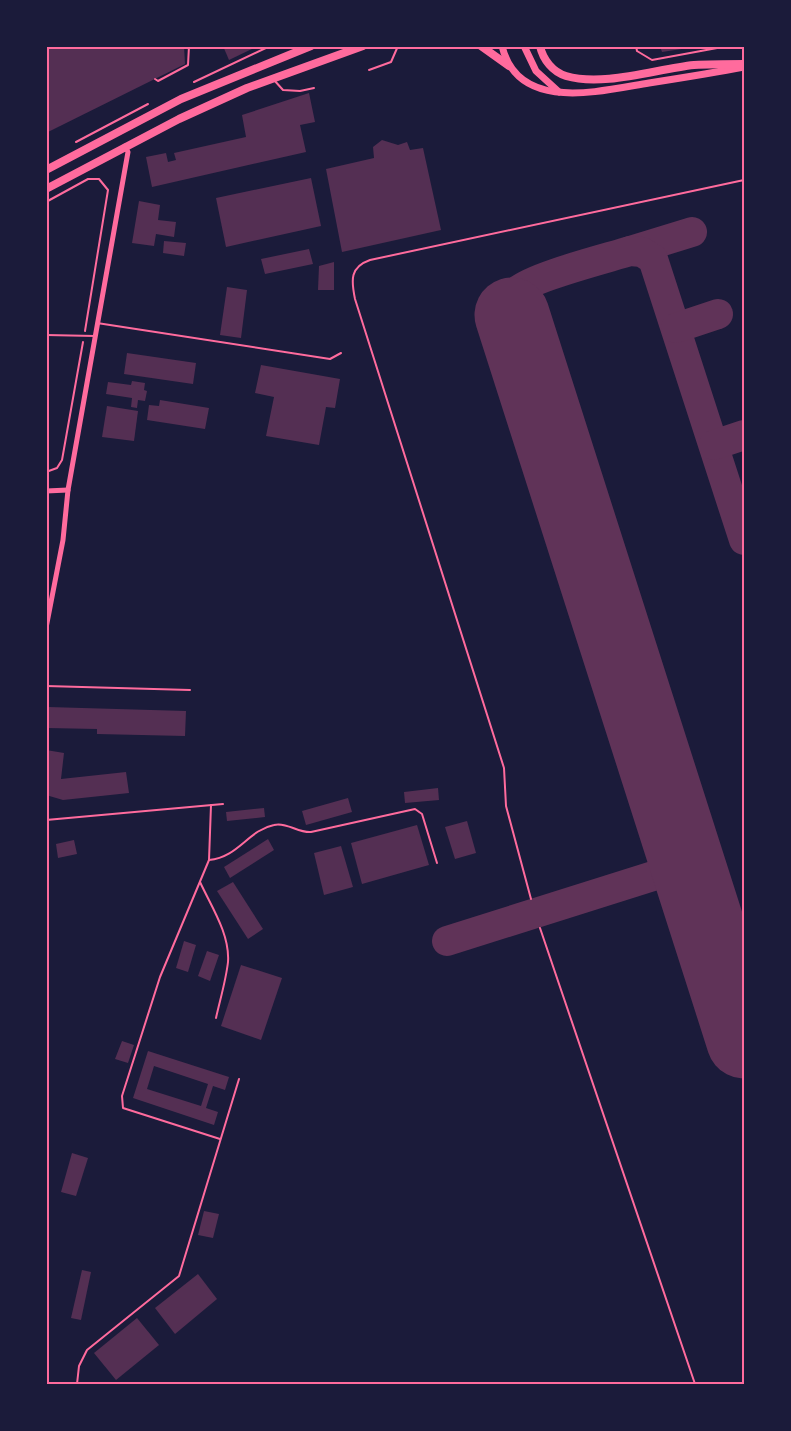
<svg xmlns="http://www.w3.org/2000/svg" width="791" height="1431" font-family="Figtree,sans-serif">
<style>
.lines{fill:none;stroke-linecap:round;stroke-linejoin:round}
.taxiway{stroke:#603358;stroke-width:30}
.runway{stroke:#603358;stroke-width:75}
.building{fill:#542f53;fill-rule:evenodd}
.path{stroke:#ff6b9d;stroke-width:2}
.service{stroke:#ff6b9d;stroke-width:2}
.minor{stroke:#ff6b9d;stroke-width:5}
.tertiary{stroke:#ff6b9d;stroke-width:7}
.primary{stroke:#ff6b9d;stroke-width:8}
.neatline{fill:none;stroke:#ff6b9d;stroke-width:2}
</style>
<rect width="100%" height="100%" fill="#1b1b3a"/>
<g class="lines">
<g class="taxiway">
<polyline points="630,251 692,232"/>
<path d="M512,315C510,307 509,300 515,293C527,278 608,258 630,251L642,252L653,259L744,540"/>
<polyline points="676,328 718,314"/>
<polyline points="714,445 744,435"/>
<polyline points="447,941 688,865"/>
</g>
<polyline class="runway" points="512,315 744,1041"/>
</g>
<g class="building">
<polygon points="46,46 184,46 185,64 46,133"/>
<polygon points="223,46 258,46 229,60"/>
<polygon points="660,46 688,46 688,48 662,52"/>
<polygon points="309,93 315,122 300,125 306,152 152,187 146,157 166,153 168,162 176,160 174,153 246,137 242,115"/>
<polygon points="382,140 398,145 407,142 410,150 423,148 441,230 342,252 326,169 374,158 373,147"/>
<polygon points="311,178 321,226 226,247 216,198"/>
<polygon points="139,201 160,205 158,220 176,222 174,237 156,234 154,246 132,243"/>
<polygon points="164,241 186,243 184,256 163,253"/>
<polygon points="309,249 313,264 265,274 261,259"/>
<polygon points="334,262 334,290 318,290 319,266"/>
<polygon points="227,287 247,290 241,338 220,335"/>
<polygon points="127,353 196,363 193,384 124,374"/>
<polygon points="261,365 340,379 335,408 326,407 319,445 266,436 274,397 255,393"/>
<polygon points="132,381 145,383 144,390 147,391 145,401 138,400 137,408 131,407 132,398 106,394 108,382 131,385"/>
<polygon points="160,400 209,408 205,429 147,420 149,405 159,406"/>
<polygon points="107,406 138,411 134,441 102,437"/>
<polygon points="48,707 186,711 185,736 97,734 97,729 47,728"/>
<polygon points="46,750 64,753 61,779 126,772 129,793 63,800 46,795"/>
<polygon points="438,788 439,800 405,803 404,792"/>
<polygon points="348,798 352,812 306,825 302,811"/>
<polygon points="264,808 265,817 227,821 226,812"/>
<polygon points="467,821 476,853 455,859 445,827"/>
<polygon points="417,825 429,865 362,884 351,843"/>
<polygon points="268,839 274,850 230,878 224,867"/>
<polygon points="74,840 77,854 58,858 56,844"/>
<polygon points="341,846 353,887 324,895 314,853"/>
<polygon points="233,882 263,929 248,939 217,891"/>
<polygon points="184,941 196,945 188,972 176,968"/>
<polygon points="207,951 219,955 210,981 198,976"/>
<polygon points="241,965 282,978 261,1040 221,1026"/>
<polygon points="122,1041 134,1045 128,1063 115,1059"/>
<path d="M148,1051L229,1077L225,1090L213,1086L206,1108L218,1112L214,1125L133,1098ZM154,1066L208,1084L201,1106L147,1089Z"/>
<polygon points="72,1153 88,1158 76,1196 61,1192"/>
<polygon points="204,1211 219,1214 213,1238 198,1235"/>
<polygon points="82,1270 91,1272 81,1320 71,1318"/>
<polygon points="198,1274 217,1299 175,1334 155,1308"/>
<polygon points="137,1318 159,1345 116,1380 94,1353"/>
</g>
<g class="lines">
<g class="path">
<polyline points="194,82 270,46"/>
<polyline points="76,142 148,104"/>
<polyline points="46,202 88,179 99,179 108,190 85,331"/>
<polyline points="46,472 57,468 62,460 83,342"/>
</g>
<g class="service">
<polyline points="636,46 637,51 652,60 728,46"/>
<polyline points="369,70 391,62 398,46"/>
<polyline points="155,79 158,81 188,65 189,46"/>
<polyline points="274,80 283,90 300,91 314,88"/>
<polyline points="97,323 330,359 341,353"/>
<polyline points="46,335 95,336"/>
<polyline points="46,686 190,690"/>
<polyline points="211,805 209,860 160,977 122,1096 123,1108 220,1139"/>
<polyline points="46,820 223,804"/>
<path d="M209,860C239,857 248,830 274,825C287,822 298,833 311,832L415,809L422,814L437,863"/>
<path d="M200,882C211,906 230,934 228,962C226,980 220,1000 216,1018"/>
<path d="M531,899L506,806L504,768L355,299C351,280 350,267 370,260L744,180"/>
<polyline points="540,928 695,1384"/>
<polyline points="77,1384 79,1366 87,1350 179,1276 239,1079"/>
</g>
<g class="minor">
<polyline points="46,491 68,490"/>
<polyline points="46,628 63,540 68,490 128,152 125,146"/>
</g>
<g class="tertiary">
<path d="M502,46C518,113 600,91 649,83C681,78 713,73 744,67"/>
<polyline points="524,46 536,71 559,92"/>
</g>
<g class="primary">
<polyline points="481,46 509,66"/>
<path d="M540,46C543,60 553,72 566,76C603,87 656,69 694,65C711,64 728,64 744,64"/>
<polyline points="46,170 181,99 311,46"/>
<polyline points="46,189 179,119 247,88 363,46"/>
</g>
</g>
<rect width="791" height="1431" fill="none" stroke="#1b1b3a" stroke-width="96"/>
<rect x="48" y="48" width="695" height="1335" class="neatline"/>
</svg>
